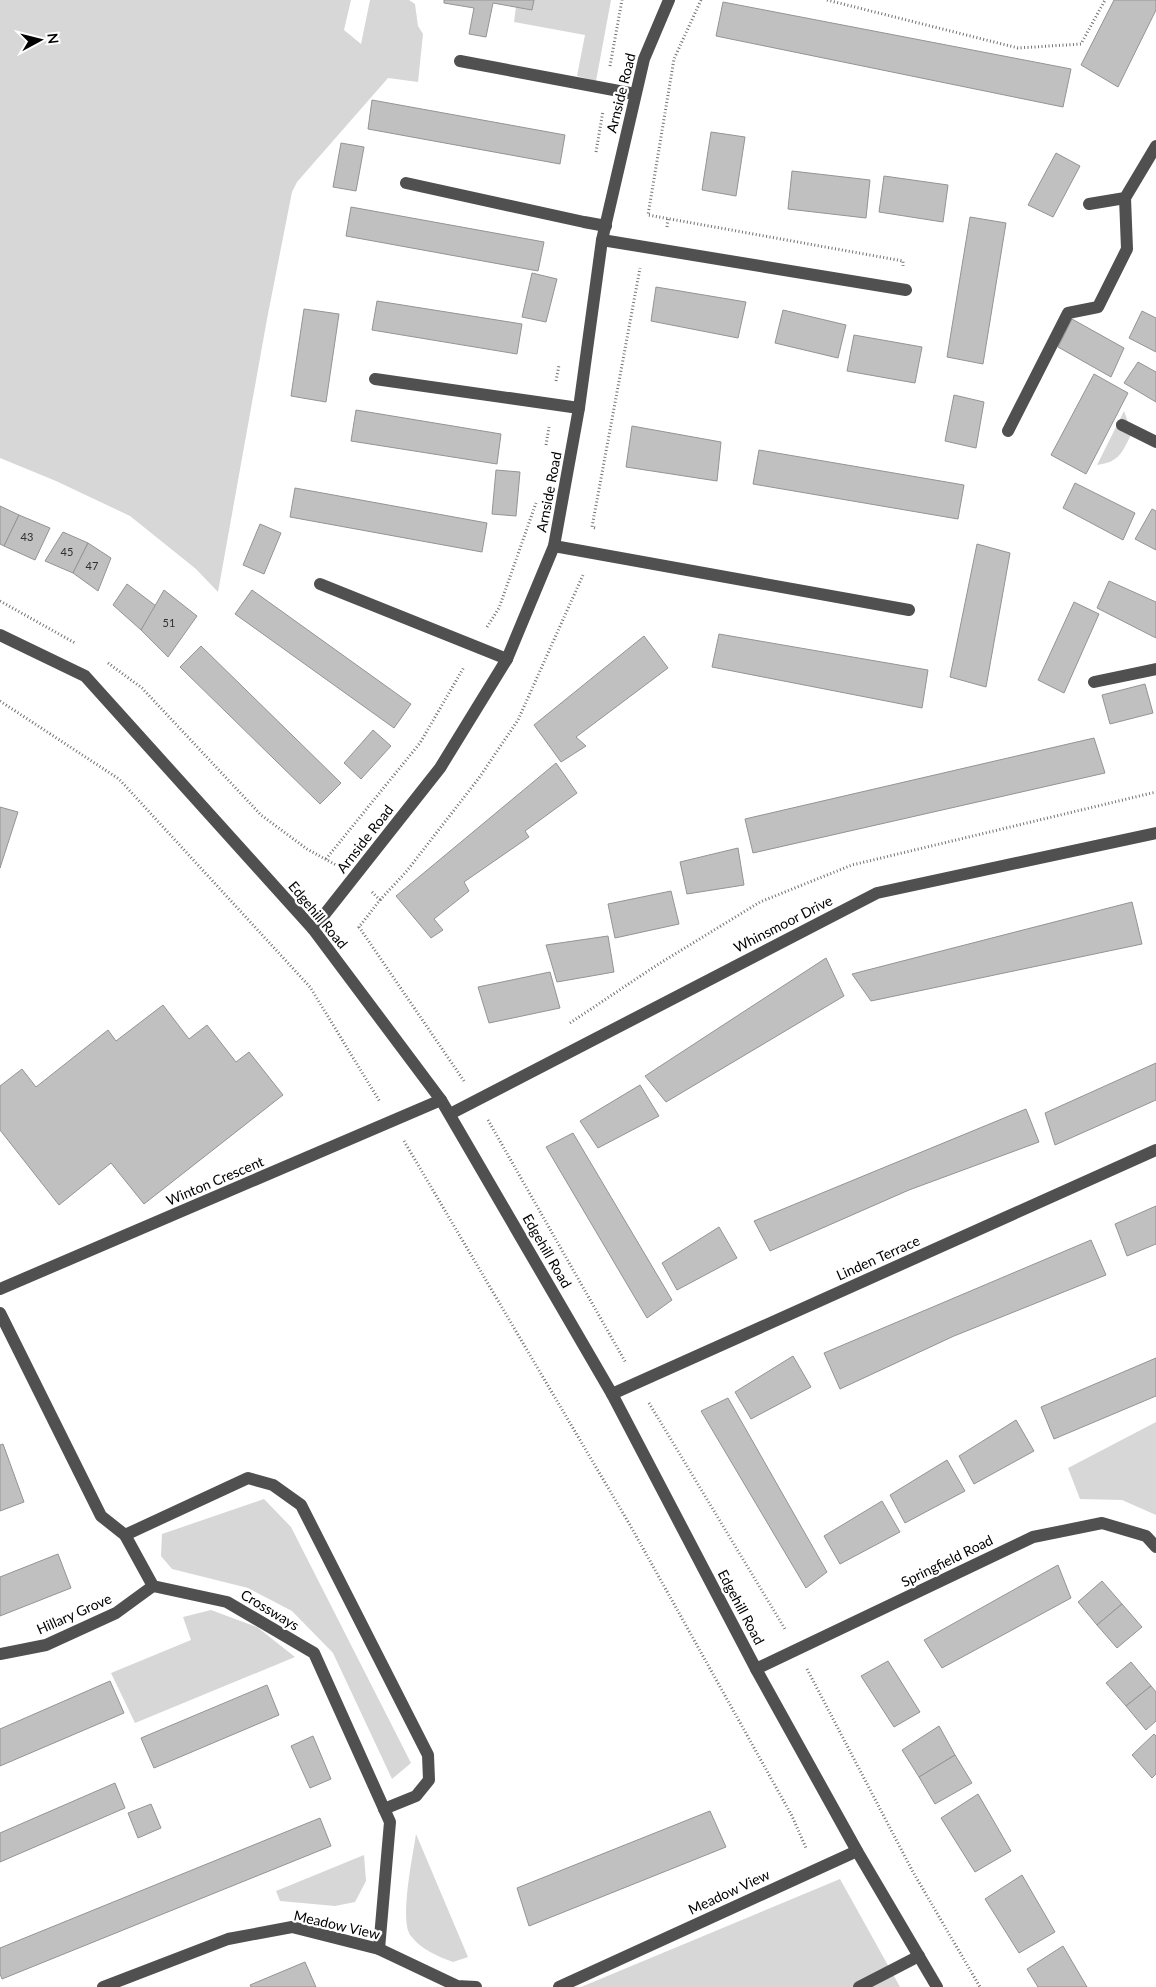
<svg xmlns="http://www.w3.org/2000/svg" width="1156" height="1987" font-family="Lato,sans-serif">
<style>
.green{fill:#d7d7d7}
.building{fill:#c0c0c0;stroke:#949494}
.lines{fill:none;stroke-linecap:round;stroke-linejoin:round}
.path{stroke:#727272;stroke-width:3;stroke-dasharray:1 2.5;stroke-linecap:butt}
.minor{stroke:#505050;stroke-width:12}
.labels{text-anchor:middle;stroke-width:4.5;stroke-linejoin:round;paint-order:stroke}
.number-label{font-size:11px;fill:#303030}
.street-label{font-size:14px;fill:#000;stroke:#fff}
</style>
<rect width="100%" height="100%" fill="#fff"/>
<g class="green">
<polygon points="0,0 351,0 344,30 361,44 370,0 409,0 415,4 418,26 423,34 418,82 388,78 297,182 292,192 267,319 218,592 196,569 130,516 56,481 0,458"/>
<polygon points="534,0 611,0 596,81 577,76 585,35 514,22 516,7 532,10"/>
<path d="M1124,411L1132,433C1122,452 1120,462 1097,465Z"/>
<polygon points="1156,1422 1156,1515 1122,1500 1080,1499 1068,1468"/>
<polygon points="264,1499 291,1527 411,1763 392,1779 333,1653 292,1611 248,1588 172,1569 161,1556 162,1534"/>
<polygon points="211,1610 257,1627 295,1657 135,1723 111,1673 191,1640 183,1617"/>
<path d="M416,1834L468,1957L453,1962C437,1956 422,1950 411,1936C399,1921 413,1855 416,1834Z"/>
<polygon points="364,1855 366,1881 355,1902 335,1906 280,1901 276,1891"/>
<polygon points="840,1879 900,1987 581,1987"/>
</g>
<g class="building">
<polygon points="444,0 534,0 532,10 493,3 486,37 469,34 474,8 444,3"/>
<polygon points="1114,0 1156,0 1156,10 1118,87 1081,65"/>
<polygon points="723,2 1071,69 1063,107 716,36"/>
<polygon points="372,100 565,135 560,164 368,129"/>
<polygon points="711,132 745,137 736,196 702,190"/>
<polygon points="341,143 364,147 356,191 333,187"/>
<polygon points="1056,153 1080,166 1053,217 1028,205"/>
<polygon points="792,171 870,180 866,218 788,209"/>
<polygon points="884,176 948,185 943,222 879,212"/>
<polygon points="351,207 544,242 538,271 346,236"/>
<polygon points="970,217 1006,223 983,364 947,357"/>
<polygon points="532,273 557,279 546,322 522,317"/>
<polygon points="656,287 746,302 738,338 651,321"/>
<polygon points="377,301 522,324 517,354 372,330"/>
<polygon points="304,309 339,314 326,402 291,396"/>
<polygon points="783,310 846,325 838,358 775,343"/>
<polygon points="1142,311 1156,318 1156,352 1129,338"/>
<polygon points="1072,319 1124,348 1111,377 1058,347"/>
<polygon points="854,335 922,347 915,383 847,371"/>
<polygon points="1138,362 1156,372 1156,402 1124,383"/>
<polygon points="1094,374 1128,393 1086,474 1051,455"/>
<polygon points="954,395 984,402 976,448 945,441"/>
<polygon points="356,410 501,434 497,464 351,441"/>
<polygon points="632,426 721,442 717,481 626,467"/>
<polygon points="759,450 964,485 958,519 753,484"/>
<polygon points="496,470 520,472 516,516 492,514"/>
<polygon points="1075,483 1135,513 1123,540 1063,508"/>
<polygon points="295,488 487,523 482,552 290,517"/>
<polygon points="0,506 19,515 4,546 0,544"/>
<polygon points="1152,509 1156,511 1156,550 1135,539"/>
<polygon points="19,515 50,528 35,560 4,546"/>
<polygon points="260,524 281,533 264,574 243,565"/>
<polygon points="63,532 88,543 73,573 45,561"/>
<polygon points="88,543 111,558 98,591 73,573"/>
<polygon points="977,544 1010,553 986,687 950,677"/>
<polygon points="1109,581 1156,602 1156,638 1097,608"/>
<polygon points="127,584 156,606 141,630 113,605"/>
<polygon points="164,590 197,616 168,657 141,630"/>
<polygon points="252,590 411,704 394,728 235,614"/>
<polygon points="1074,602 1099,614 1064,693 1038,680"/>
<polygon points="719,634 928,670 922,708 712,667"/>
<polygon points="644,636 668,668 576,737 586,746 561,762 534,725"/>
<polygon points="201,646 341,783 320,804 180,667"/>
<polygon points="1145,684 1153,713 1110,724 1102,695"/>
<polygon points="373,730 391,746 361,779 344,763"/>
<polygon points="1094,738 1105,773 753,853 745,819"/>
<polygon points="556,763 577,793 525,831 529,837 464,882 469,891 434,919 443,930 431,938 396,896"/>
<polygon points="0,807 18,812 0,868"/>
<polygon points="738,848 744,885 687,894 680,862"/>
<polygon points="671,891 679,924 615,938 608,904"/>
<polygon points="1132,902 1142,944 871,1001 852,974"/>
<polygon points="608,936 614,972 557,982 546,945"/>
<polygon points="826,958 844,996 666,1102 645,1076"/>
<polygon points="550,972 560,1008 489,1023 478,987"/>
<polygon points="163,1005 189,1039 207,1025 236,1062 249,1052 283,1095 144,1204 111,1163 59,1205 0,1130 0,1086 22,1069 36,1087 108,1030 116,1041"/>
<polygon points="1156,1063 1156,1100 1055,1145 1045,1113"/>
<polygon points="640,1085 659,1116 598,1148 580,1121"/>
<polygon points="1026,1109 1039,1142 909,1190 770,1251 754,1221"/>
<polygon points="573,1133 672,1300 647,1318 546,1147"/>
<polygon points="1156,1206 1156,1244 1127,1256 1115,1224"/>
<polygon points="719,1227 737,1258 677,1290 662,1263"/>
<polygon points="1091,1240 1106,1275 954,1336 840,1389 824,1353"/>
<polygon points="793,1356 811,1387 751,1419 735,1392"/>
<polygon points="1156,1358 1156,1396 1054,1439 1041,1407"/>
<polygon points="728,1398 827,1572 806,1588 701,1411"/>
<polygon points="1016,1420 1034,1451 974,1484 959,1456"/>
<polygon points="3,1444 24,1502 0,1511 0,1445"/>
<polygon points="947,1460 965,1491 905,1523 890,1495"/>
<polygon points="882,1501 900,1532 840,1564 824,1536"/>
<polygon points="58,1554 71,1588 0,1616 0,1577"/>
<polygon points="1058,1565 1071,1598 942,1668 924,1640"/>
<polygon points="1102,1581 1122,1604 1097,1625 1078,1602"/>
<polygon points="1122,1604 1142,1627 1117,1648 1097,1625"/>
<polygon points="888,1661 920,1712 894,1727 861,1676"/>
<polygon points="1131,1662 1151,1686 1126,1706 1106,1683"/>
<polygon points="110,1681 124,1713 0,1766 0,1729"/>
<polygon points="267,1685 279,1715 154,1768 141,1738"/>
<polygon points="1151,1686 1156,1692 1156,1721 1146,1730 1126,1706"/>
<polygon points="939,1726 955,1755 919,1777 902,1750"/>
<polygon points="1154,1734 1156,1736 1156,1774 1152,1778 1132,1755"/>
<polygon points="313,1736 331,1779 310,1788 291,1746"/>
<polygon points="955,1755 972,1783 935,1804 919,1777"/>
<polygon points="115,1783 125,1808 0,1862 0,1833"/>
<polygon points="978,1794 1011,1851 975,1872 941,1818"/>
<polygon points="151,1804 161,1828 138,1838 128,1813"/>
<polygon points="710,1811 726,1847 529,1926 517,1888"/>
<polygon points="320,1818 331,1846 2,1979 0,1974 0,1948"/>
<polygon points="1022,1875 1055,1932 1019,1953 985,1899"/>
<polygon points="1063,1946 1087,1987 1038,1987 1027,1969"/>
<polygon points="305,1962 316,1987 251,1987 250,1985"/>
</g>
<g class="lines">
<g class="path">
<polyline points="701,0 674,59 648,215 903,261 903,266"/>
<polyline points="827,0 1018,48 1081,44 1105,0"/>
<polyline points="610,66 622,0"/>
<polyline points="596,152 603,111"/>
<polyline points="667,227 668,218"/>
<polyline points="556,381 559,365"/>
<polyline points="546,445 549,427"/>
<polyline points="595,528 592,527 640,268"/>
<polyline points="0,601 75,643"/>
<polyline points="487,627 499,608 536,503"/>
<polyline points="108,663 142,688 261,815 307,849 336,865"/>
<polyline points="0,701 119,779 310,987 380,1102"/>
<polyline points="326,859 420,743 464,667"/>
<polyline points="372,892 380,900 359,927 464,1081"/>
<polyline points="380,900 406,872 479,778 518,720 583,575"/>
<polyline points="570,1023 657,965 760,902 852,865 1156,792"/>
<polyline points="488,1120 626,1363"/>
<polyline points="404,1141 630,1525 792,1816 806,1848"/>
<polyline points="649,1403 785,1629"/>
<polyline points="807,1669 913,1872 980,1987"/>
</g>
<g class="minor">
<polyline points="460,61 635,94"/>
<polyline points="406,183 584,222 606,226"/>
<polyline points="1089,204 1125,198 1156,146"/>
<polyline points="602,240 906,290"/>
<polyline points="375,379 579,408"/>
<polyline points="1122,425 1156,442"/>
<polyline points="1008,431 1068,313 1098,307 1127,249 1125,198"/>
<polyline points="554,546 909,610"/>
<polyline points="320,584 507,659"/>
<polyline points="0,635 85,676 313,929 441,1100 612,1394 756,1669 857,1851 937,1987"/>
<polyline points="1094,682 1156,669"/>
<polyline points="313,929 440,768 507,659 554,546 579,408 602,240 644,59 669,0"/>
<polyline points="450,1114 877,893 1156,833"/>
<polyline points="0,1289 441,1100"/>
<polyline points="0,1313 101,1516 125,1535 153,1586 227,1602 314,1653 390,1822 379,1949"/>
<polyline points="612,1394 1156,1150"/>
<polyline points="125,1535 248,1478 273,1485 301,1505 428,1755 429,1780 416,1796 384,1809"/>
<polyline points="0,1654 46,1645 116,1613 153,1586"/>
<polyline points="756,1669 1033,1537 1102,1523 1146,1536 1156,1547"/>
<polyline points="103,1987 228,1939 292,1927 379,1949 457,1986 476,1987"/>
<polyline points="559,1987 857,1851"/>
<polyline points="859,1987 919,1956"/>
</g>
</g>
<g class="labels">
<g class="number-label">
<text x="27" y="541">43</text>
<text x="67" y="556">45</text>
<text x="92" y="570">47</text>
<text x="169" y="627">51</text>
</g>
<g class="street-label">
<text transform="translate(621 93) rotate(-76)" y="5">Arnside Road</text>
<text transform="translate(549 492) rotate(-79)" y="5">Arnside Road</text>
<text transform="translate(365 839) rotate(-52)" y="5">Arnside Road</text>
<text transform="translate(318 915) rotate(50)" y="5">Edgehill Road</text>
<text transform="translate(783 924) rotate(-27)" y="5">Whinsmoor Drive</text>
<text transform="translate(215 1181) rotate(-23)" y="5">Winton Crescent</text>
<text transform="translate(547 1251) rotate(60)" y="5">Edgehill Road</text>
<text transform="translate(878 1258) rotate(-24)" y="5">Linden Terrace</text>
<text transform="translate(947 1561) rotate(-26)" y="5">Springfield Road</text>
<text transform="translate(741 1607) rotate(62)" y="5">Edgehill Road</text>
<text transform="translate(270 1610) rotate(31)" y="5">Crossways</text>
<text transform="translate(74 1614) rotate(-24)" y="5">Hillary Grove</text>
<text transform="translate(729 1892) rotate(-25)" y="5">Meadow View</text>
<text transform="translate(337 1925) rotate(13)" y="5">Meadow View</text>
</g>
</g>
<g transform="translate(40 40) rotate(83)" stroke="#ffffff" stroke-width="4" paint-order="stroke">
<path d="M0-4L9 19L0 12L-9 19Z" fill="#000000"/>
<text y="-8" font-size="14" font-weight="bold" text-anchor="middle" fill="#000000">N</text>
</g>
</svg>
